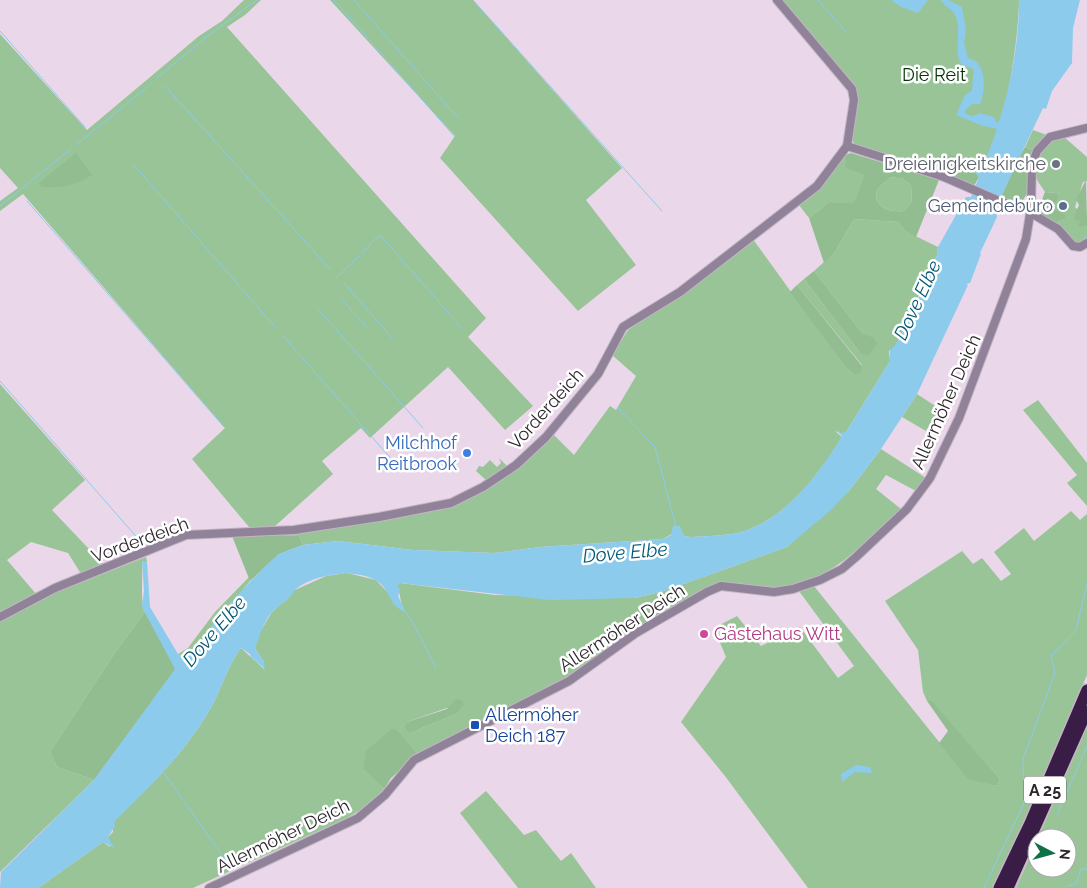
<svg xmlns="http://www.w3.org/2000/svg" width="1087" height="888" font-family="Raleway,sans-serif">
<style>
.green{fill:#99c497;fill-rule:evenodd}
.forest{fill:#92bd90;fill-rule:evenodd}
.water{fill:#8ccbec}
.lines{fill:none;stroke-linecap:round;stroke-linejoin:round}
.stream{stroke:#8ccbec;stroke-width:1}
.minor-casing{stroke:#c4b4c4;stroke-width:10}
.highway-casing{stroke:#c4b4c4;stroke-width:14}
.minor{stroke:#908298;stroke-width:8}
.highway{stroke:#391d46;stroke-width:11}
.worship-dot{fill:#6b7280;stroke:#fff;stroke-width:2}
.service-dot{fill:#5c6f8a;stroke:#fff;stroke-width:2}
.shop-dot{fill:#3f7fe0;stroke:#fff;stroke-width:2}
.hotel-dot{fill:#d1479c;stroke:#fff;stroke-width:2}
.transit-dot{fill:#1a4fb4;stroke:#fff;stroke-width:2}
.labels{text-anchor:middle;stroke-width:5;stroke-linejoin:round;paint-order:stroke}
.shield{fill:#fff;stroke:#6b676b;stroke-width:1}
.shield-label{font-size:16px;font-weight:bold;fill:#2c262c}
.park-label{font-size:18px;fill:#043407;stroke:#fff}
.worship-label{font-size:18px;fill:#5b616d;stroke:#fff;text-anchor:end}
.service-label{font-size:18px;fill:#4e5e75;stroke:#fff;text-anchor:end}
.street-label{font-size:18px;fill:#2c262c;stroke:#fff}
.shop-label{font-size:18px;fill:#366cbe;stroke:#fff;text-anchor:end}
.hotel-label{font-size:18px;fill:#b23c85;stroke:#fff;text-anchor:start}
.transit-label{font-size:18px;fill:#164399;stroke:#fff;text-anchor:start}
.water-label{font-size:19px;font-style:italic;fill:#005877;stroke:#fff}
</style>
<rect width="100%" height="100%" fill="#ead8ea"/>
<g class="green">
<path d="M244,0H261L245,15L227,27L486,318L468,337L533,406L505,430L448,367L370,438L361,428L322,461L333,474L274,527L319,525L453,499L487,481L476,471L479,466L483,467L490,460L497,467L501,463L499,458L509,468L522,464L554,435L574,455L610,406L616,410L636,376L612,355L628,330L691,287L750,235L846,368L855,375L862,365L797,285L804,279L861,354L863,334L814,271L835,252L854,219L898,222L905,231L938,247L937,255L896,346L889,351L890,361L846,432L843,434L835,431L842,437C819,474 786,519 741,532C731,535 719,535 710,536C701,536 693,538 684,536L679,526H673V533L663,539L540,547L494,553L413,550L338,541L303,545L299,536L279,535L273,527H249L192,459L225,428L23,194L0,211V201L18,188L0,168V34L87,130L199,36L222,21Z"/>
<polygon points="330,0 473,0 622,168 586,200 636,265 578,311 440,158 455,136"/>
<path d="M780,0H1019C1019,35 1005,144 979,167L920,163L947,174L856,147L851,137L854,88L814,37Z"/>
<polygon points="1033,130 1047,135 1034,151 1025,147"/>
<path d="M1064,137L1087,157V181L1083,182L1075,207L1077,209L1078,218L1087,214V240L1078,245L1052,223L1057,193L1045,192C1042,186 1037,183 1036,175C1032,156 1047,141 1064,137Z"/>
<path d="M845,155L866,175C860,185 859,194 852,203H828L809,218L799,205Z"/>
<path d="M891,177L903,179L911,185L912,201L904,211C892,212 882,210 876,199L877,189Z"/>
<polygon points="0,384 85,480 52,510 106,567 83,577 68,553 31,542 7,560 37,595 0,616"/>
<polygon points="917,394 940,409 926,431 902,417"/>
<polygon points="1038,400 1087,463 1087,506 1067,483 1077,475 1023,410"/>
<path d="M881,449L926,478L916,491L886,475L876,489L901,509C864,543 827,586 773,589C753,590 732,578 713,586C687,597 660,613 637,628C612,644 591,664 566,679C519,707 466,726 418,754L398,730L363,767L384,789L367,806L347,818L193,888H38L103,842L110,847L108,837L113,832V822C147,789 181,757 206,716C220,695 226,668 241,648L264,669V662L255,648L260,632L272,612L295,590L326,576L347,573L376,580L389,594L394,604L404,611C400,601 400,593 397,585L400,583L495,595L635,598L664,591L787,547L849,491ZM447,708L456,714L415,731L407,722Z"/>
<polygon points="1071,511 1080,520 1087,514 1087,675 1036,797 993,888 808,888 725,776 681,722 726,657 714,628 737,616 761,646 800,627 838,678 854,666 799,591 814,586 968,778 996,786 1000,779 931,701 927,701 923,692 918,650 885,601 962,551 973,564 982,558 1001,581 1011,574 994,552 1024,528 1034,541"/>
<path d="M146,557L147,561L142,562C143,574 140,603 145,612L114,654L50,752L57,767L94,780L0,872V621L39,599Z"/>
<polygon points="249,577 250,581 188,656 184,657 178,654 188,648 215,612"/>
<polygon points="1087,726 1087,888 1016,888 1037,841 1037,868 1067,868 1067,838 1038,838"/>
<polygon points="486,791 524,835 536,830 561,861 571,853 596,888 518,888 460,813"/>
</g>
<g class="forest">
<polygon points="1025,147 1034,151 1028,192 1023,200 1015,202 1001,197 1018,159"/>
<path d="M76,153L92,175C76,185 61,189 42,187L39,183Z"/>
<path d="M851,153L939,180L916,237L905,231L898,222L854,219L835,252L824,263L809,218L828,203H852C859,194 860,185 865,175L846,168L845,155ZM891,177L903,179L911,185L912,201L904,211C891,212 882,210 876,199L877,189Z"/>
<polygon points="945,154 969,159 968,163 956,159 954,164 976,173 979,177 974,186 919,164 921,161"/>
<polygon points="1086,180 1087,225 1080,227 1078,225 1080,220 1076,221 1074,216 1079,205 1076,199"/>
<polygon points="1045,192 1057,193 1058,198 1053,208 1065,215 1065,218 1052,223 1037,212"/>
<polygon points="814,271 863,334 874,338 877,344 868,356 861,354 804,279"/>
<polygon points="797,285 862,366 861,372 855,375 846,368 790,292"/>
<polygon points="279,535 299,536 303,545 279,554 250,581 232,536"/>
<polygon points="145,612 176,669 94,780 57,767 50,752 114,654"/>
<polygon points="456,699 461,700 464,704 456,714 415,731 409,732 405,728 407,722 447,709"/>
<polygon points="931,700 1000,779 996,786 968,779 939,743 948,731 927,701"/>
<polygon points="392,729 398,730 418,754 391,778 384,789 363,768 366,751"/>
</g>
<g class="water">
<polygon points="891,0 928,0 918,13 901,7"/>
<path d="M941,0H948L962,7L966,30L964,43L968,58C987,62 986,89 980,104H973L966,109L965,113L968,115L973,116L980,113L994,117L996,122H999C1011,82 1019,43 1019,0H1080L1073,28L1072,63L1052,91L1046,109L1043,108L996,207L997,217L980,253L981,254L970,283L966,284L968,285L917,394L881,449L849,491L831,510L787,547L664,591L635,598L549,600L400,583L397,585L400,589L398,596L405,611C391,609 389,588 377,581C356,568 315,574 296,589C293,593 290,597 286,601C281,605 275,608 271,613C263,623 260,636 255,648L264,662L265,669L251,657L250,654L241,648C226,668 220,695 206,716C181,757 147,789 114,822L115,826L108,837L114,848L103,842L38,888H0L1,872L94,780L175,669L142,607L144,591L142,561H147L150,607L178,654L184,657L188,656L232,601L264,567L279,554L303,545L338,541L413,550L494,553L540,547L663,539L671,535L673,526H679L684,536C693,538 702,536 710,536C720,535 731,535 741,532C786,519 819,474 842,436L835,429L842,433L846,432L890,361V350C900,347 931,270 937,255L938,247L966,197H971L979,177L976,173L954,164V161L956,159L979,166L988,154L997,129L980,125L956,115L965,95L972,91C972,83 974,77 973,69L961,64L959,60C955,46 961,31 956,17C953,8 945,8 941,0Z"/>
<polygon points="856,765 870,767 872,773 855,772 842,782 841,774"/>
</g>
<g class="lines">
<g class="stream">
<polyline points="334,0 455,137"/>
<polyline points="354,0 458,118"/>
<polyline points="473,0 662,211"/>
<polyline points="818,0 846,32"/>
<polyline points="0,31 85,127"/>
<polyline points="157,78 205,38 257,0"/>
<polyline points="164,85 331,270"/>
<polyline points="76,145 152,83"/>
<polyline points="133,164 275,327"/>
<polyline points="27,201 224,427"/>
<polyline points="0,206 71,149"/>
<polyline points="1083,239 1087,236"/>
<polyline points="362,253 375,239 381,236 461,327"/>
<polyline points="336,278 359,256"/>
<polyline points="344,283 393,339"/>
<polyline points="342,300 366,326"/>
<polyline points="318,309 423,428"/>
<polyline points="283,336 401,470"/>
<polyline points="0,381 141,542"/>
<polyline points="618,408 655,447 676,527"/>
<polyline points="405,611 412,621 436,668"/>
<polyline points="164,773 227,862"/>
<polyline points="1057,815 1087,746"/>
<polyline points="1067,886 1076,884 1081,869 1087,869"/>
<polyline points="984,888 1024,803 1023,759 1055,673 1051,656 1076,630 1087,584"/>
</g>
<defs>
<g id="minor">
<polyline points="847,146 944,177 1004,203 1031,208"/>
<polyline points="1031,213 1058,229 1073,246 1080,247 1087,243"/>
<polyline points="0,617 55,588 186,535 294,530 379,517 451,503 483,487 516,465 546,437 598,374 623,327 680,292 817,186 847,146 854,100 852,89 777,0"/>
<polyline points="209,888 358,818 385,795 414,760 569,681 636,633 707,592 721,586 774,592 793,589 820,580 842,569 856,557 907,509 930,478 959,418 1026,239 1031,208 1032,165 1037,151 1050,137 1087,128"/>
</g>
<g id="highway">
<polyline points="999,888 1031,821 1087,690"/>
<polyline points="1008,888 1087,711"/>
</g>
</defs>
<use href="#minor" class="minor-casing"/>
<use href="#highway" class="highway-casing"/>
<use href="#minor" class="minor"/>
<use href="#highway" class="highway"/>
</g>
<circle class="worship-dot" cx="1056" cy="164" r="5"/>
<circle class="service-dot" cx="1063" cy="206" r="5"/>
<circle class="shop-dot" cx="467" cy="453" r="5"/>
<circle class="hotel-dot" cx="704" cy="634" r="5"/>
<rect class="transit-dot" x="470" y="720" width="10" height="10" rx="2.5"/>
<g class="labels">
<rect class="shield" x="1024" y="776.5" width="42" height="27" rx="4"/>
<g class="shield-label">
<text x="1045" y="796">A 25</text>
</g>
<g class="park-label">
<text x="934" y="81">Die Reit</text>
</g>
<g class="worship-label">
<text x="1046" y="170">Dreieinigkeitskirche</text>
</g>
<g class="service-label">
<text x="1053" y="212">Gemeindebüro</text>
</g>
<g class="street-label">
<text transform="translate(946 402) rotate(-66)" y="6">Allermöher Deich</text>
<text transform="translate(546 409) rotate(-48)" y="6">Vorderdeich</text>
<text transform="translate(140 540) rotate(-20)" y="6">Vorderdeich</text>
<text transform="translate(622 628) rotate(-33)" y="6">Allermöher Deich</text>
<text transform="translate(283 836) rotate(-26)" y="6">Allermöher Deich</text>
</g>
<g class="shop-label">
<text x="457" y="449">Milchhof<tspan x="457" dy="21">Reitbrook</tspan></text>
</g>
<g class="hotel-label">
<text x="714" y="640">Gästehaus Witt</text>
</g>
<g class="transit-label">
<text x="485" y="721">Allermöher<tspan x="485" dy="21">Deich 187</tspan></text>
</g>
<g class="water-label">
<text transform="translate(917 300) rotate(-65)" y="7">Dove Elbe</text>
<text transform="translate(625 552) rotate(-5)" y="7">Dove Elbe</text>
<text transform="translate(214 631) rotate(-49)" y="7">Dove Elbe</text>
</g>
</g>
<g transform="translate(1052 853) rotate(96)"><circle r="24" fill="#ffffff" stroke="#aba8ab"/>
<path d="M0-4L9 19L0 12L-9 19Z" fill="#107046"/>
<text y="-8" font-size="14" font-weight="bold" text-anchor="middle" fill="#2c262c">N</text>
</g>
</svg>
